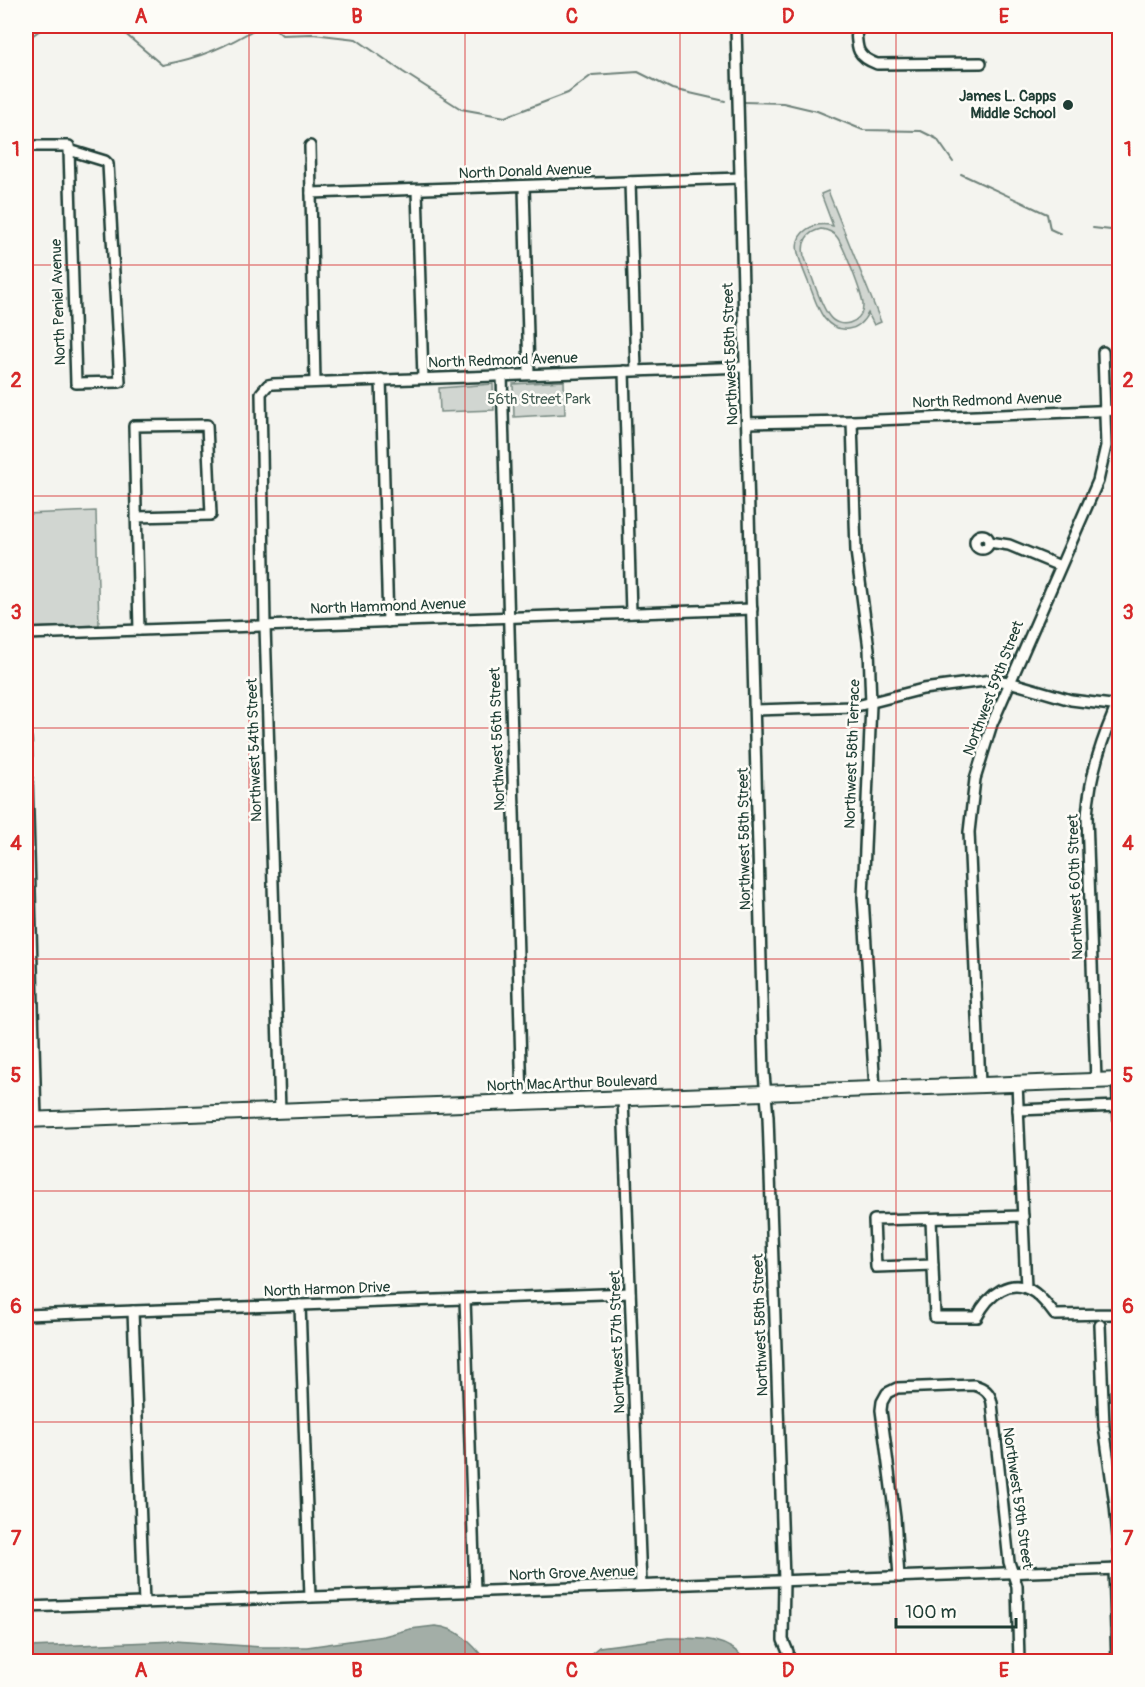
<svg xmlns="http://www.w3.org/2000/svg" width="1145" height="1687" font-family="Pangolin,sans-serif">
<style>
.green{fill:#d1d6d1;stroke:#788a82;stroke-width:1.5;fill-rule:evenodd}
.water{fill:#a3aea7;stroke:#6e8179;stroke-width:1.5}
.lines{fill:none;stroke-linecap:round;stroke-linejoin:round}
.stream{stroke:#6e8179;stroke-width:2}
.street-casing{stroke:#1f3d34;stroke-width:14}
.secondary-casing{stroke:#1f3d34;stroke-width:18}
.street{stroke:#fdfcf7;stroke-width:9}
.secondary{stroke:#fdfcf7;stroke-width:14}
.grid{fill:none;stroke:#d62828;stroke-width:1.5;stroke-opacity:0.55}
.poi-dot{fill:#1f3d34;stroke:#fdfcf7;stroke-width:2}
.labels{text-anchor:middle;stroke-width:5;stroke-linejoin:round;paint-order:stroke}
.poi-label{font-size:15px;font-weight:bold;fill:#1f3d34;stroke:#fdfcf7;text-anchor:end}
.street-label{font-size:15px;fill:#1f3d34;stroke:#fdfcf7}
.park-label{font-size:15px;fill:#435c53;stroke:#fdfcf7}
.neatline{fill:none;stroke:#d62828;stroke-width:2}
.grid-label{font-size:20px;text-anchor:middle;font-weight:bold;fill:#d62828}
</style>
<rect width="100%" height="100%" fill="#f4f4ef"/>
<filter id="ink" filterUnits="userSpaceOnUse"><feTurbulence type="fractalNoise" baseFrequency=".0167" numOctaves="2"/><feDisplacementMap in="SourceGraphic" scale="12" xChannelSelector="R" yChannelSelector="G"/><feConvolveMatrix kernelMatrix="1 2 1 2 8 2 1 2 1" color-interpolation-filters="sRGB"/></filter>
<g filter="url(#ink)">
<g class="green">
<path d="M828,191L881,322L874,325L868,313C864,321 858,328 848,329C822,332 816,301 809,284C805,274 800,263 798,253C793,231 815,221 833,226L821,194ZM821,229C828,230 833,232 837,237C843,245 864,298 863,306C862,324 839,330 829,316C819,303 811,272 804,256C801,242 807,232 821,229Z"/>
<polygon points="564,381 565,414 514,417 513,384"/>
<polygon points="493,384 494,410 440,412 439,388"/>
<polygon points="96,511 99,625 29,628 26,514"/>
</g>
<g class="water">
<path d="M435,1626C457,1627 473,1644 486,1661H26V1649L29,1647L175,1641L261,1647H307L384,1636L410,1629Z"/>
<path d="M668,1638C697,1638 727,1636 746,1661H582L599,1647Z"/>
</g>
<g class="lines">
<g class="stream">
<path d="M116,26L162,65C201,58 227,46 260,26"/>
<polyline points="272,26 282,35 313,34 356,39 403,72 461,109 505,117 568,93 592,75 638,72 672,89 725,101"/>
<polyline points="26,40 43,28 53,26"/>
<polyline points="743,102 783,103 817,111 863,130 921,131 937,139 953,162"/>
<polyline points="961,174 1047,214 1050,229 1061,234"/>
<polyline points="1093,228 1120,231"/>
</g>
<defs>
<g id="street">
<polyline points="736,26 764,1074 768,1117 784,1580 783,1640 788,1652"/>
<path d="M856,26C857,47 855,56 877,64L981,63"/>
<polyline points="26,146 69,146 69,150 76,383 120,382 108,164 105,161 69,150"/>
<polyline points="310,146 315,382"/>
<polyline points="630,182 636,370"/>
<polyline points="524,186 529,374"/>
<polyline points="417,190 423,378"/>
<polyline points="311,193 740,178"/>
<polyline points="624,371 631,613"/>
<polyline points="502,375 522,1102"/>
<polyline points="381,379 388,622"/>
<polyline points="852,421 856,551 869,649 871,704 863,897 875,1089"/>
<polyline points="747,423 852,421 1120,410"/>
<polyline points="136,517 211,515 207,425 134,426 139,630"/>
<circle cx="982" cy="542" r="7"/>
<polyline points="989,542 1009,545 1060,566"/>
<polyline points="26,634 752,609"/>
<polyline points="755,710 853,707 923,689 992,680 1009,682 1071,700 1120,706"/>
<polyline points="26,739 36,1120"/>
<polyline points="1117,1080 1120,1139"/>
<path d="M1096,1081L1087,816C1090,773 1102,738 1120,698"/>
<polyline points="1017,1083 1026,1288"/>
<polyline points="980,1084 969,832 975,779 992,724 1098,481 1106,446 1103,352"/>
<polyline points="623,1098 641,1585"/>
<polyline points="1018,1110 1118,1106"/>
<polyline points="280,1111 265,626 261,393 268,385 273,384 745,367"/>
<path d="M931,1219L935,1317H977C988,1295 1011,1275 1035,1293C1043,1299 1049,1307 1055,1315L1114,1314L1120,1312"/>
<polyline points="933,1265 876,1267 874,1220 1023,1216"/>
<polyline points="465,1299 475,1591"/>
<polyline points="300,1305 310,1597"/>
<polyline points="133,1311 144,1603"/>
<polyline points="26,1315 630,1293"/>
<polyline points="1100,1325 1104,1426 1115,1505 1120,1559"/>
<polyline points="1114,1569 1117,1662"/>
<path d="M899,1577L895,1518L881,1410L882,1402L887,1393L897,1388L974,1385C984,1388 990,1392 992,1403L1009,1562L1017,1586L1019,1662"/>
<polyline points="26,1607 1120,1569"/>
</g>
<polyline id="secondary" points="26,1120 1120,1080"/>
</defs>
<use href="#street" class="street-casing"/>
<use href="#secondary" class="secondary-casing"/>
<use href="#street" class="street"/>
<use href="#secondary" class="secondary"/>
</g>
</g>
<path class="grid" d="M249,26V1662M465,26V1662M680,26V1662M896,26V1662M26,265H1120M26,496H1120M26,728H1120M26,959H1120M26,1191H1120M26,1422H1120"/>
<circle class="poi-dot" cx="1068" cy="105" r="6"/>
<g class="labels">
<g class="poi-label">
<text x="1056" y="101">James L. Capps<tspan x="1056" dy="17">Middle School</tspan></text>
</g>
<g class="street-label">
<text transform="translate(525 171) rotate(-2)" y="5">North Donald Avenue</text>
<text transform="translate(58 302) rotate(-92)" y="5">North Peniel Avenue</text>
<text transform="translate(730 354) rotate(-92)" y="5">Northwest 58th Street</text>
<text transform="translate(503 360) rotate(-2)" y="5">North Redmond Avenue</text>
<text transform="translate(987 400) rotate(-2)" y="5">North Redmond Avenue</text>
<text transform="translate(388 606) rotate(-2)" y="5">North Hammond Avenue</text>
<text transform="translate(993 688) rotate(-69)" y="5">Northwest 59th Street</text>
<text transform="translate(497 739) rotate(-92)" y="5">Northwest 56th Street</text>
<text transform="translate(254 750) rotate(-92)" y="5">Northwest 54th Street</text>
<text transform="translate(852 754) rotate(-88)" y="5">Northwest 58th Terrace</text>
<text transform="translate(744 839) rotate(-91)" y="5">Northwest 58th Street</text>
<text transform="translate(1075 887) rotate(-92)" y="5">Northwest 60th Street</text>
<text transform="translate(572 1083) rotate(-2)" y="5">North MacArthur Boulevard</text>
<text transform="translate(327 1289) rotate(-2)" y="5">North Harmon Drive</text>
<text transform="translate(760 1325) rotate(-92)" y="5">Northwest 58th Street</text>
<text transform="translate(617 1342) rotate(-92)" y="5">Northwest 57th Street</text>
<text transform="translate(1018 1498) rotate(82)" y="5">Northwest 59th Street</text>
<text transform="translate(572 1573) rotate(-2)" y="5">North Grove Avenue</text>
</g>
<g class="park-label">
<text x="539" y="404">56th Street Park</text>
</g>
</g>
<rect width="1145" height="1687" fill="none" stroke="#fdfcf7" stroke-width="66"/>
<path d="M896 1618v9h120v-9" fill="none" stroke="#1f3d34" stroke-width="3"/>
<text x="905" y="1618" font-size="18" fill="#1f3d34" stroke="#fdfcf7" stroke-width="4.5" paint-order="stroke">100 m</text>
<rect x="33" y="33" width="1079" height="1621" class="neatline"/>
<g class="grid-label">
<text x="141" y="23">A</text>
<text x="357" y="23">B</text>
<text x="572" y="23">C</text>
<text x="788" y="23">D</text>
<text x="1004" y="23">E</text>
<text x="16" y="156">1</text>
<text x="1128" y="156">1</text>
<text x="16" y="387">2</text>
<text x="1128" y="387">2</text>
<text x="16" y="619">3</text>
<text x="1128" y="619">3</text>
<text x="16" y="850">4</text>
<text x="1128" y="850">4</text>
<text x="16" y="1082">5</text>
<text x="1128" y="1082">5</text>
<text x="16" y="1313">6</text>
<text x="1128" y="1313">6</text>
<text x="16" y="1545">7</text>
<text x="1128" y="1545">7</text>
<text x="141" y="1677">A</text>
<text x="357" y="1677">B</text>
<text x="572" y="1677">C</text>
<text x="788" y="1677">D</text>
<text x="1004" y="1677">E</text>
</g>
</svg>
